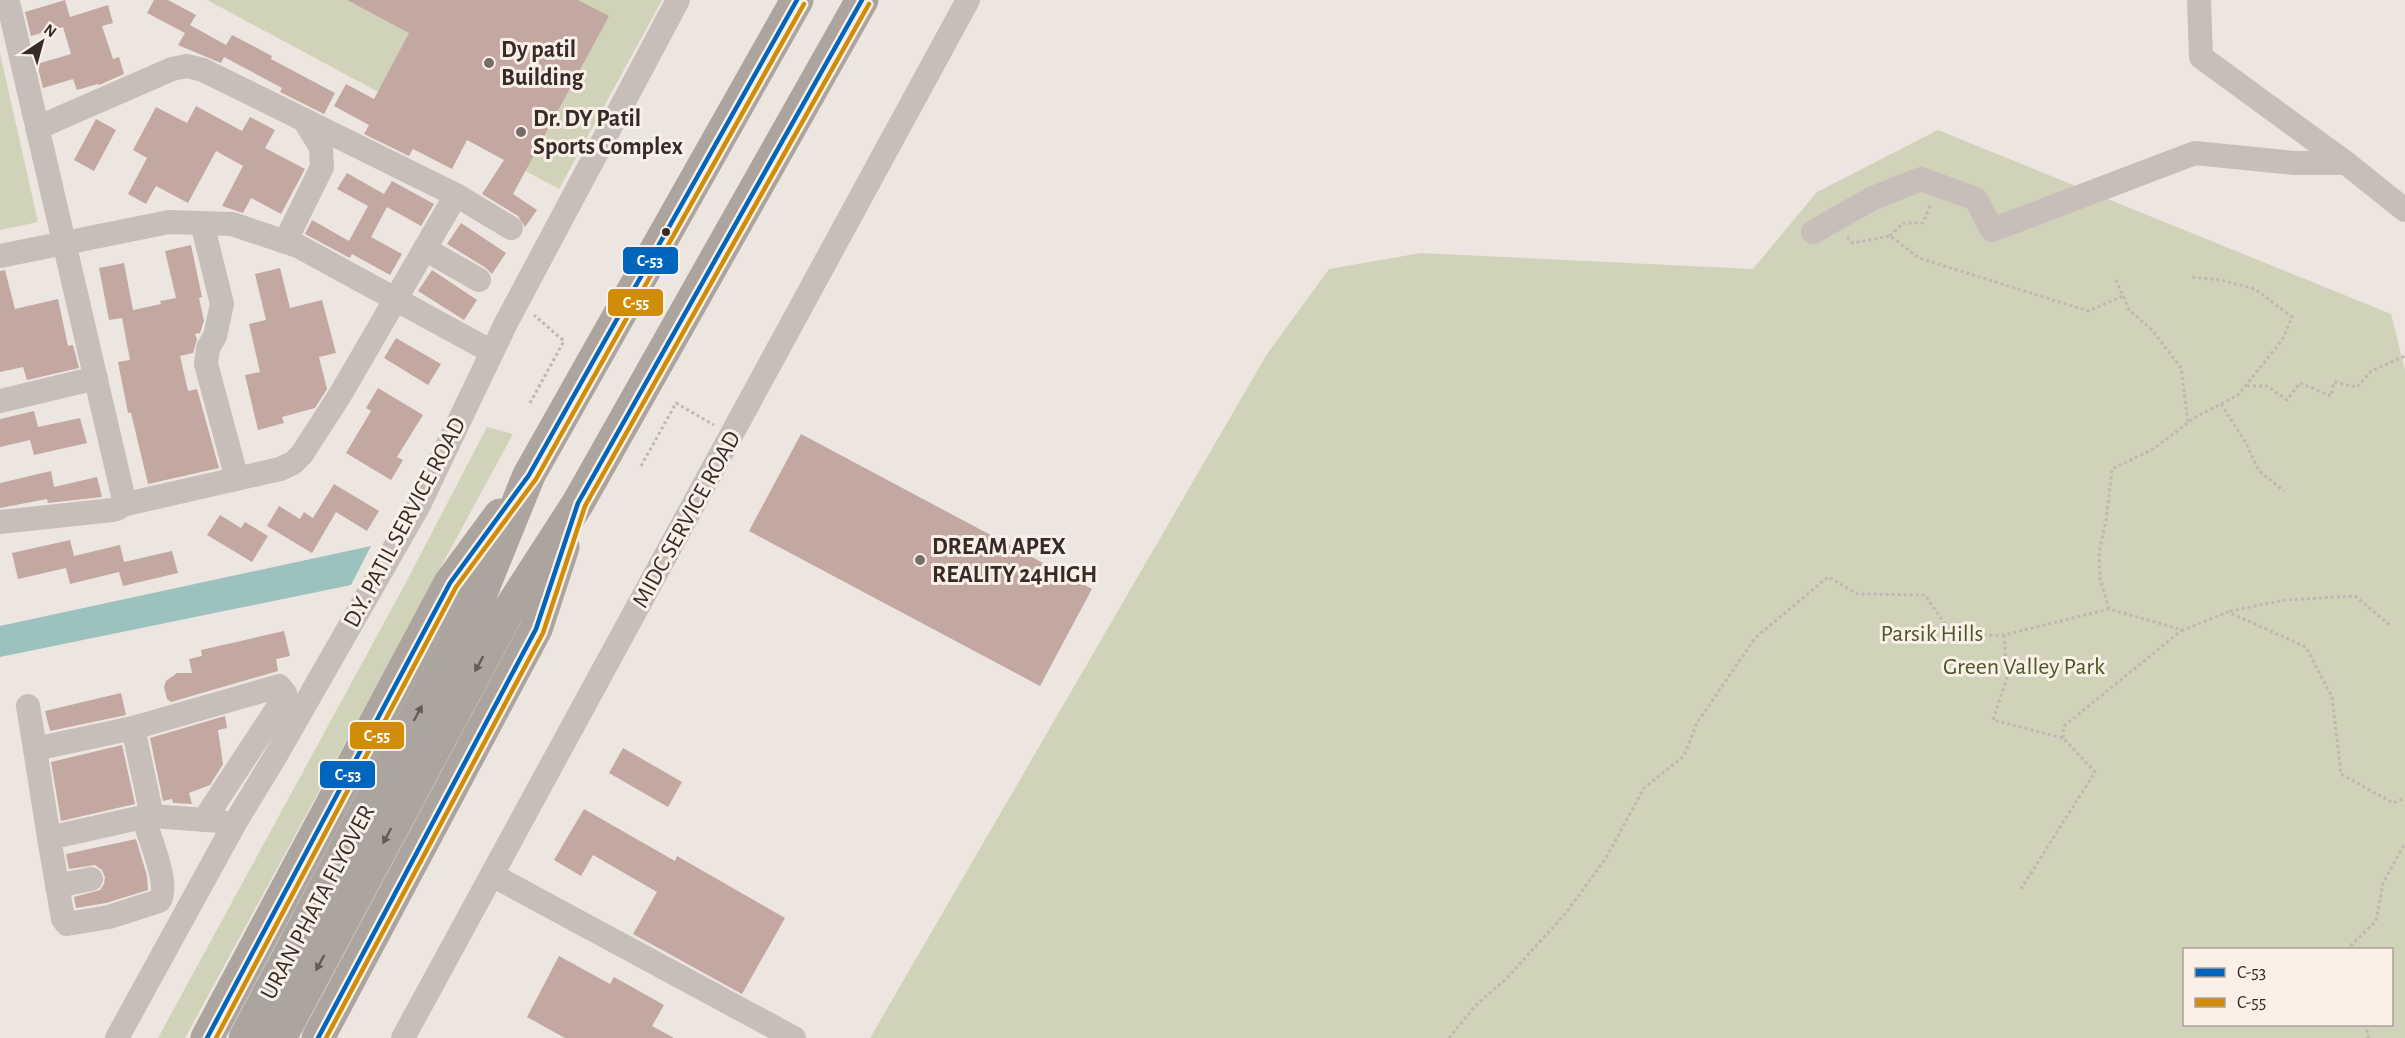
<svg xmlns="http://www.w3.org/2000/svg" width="2405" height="1038" font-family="'Alegreya Sans',sans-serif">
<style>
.green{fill:#d0d3b9;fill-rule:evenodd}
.water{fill:#9bc2be}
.building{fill:#c2a8a1}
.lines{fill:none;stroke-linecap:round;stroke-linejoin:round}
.path{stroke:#bfb7b2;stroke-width:3;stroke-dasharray:3 3;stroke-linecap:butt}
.minor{stroke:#c7beb9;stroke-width:24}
.highway{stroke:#aca59f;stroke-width:33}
.bus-1-casing{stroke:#faf0e7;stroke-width:9}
.bus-2-casing{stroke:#faf0e7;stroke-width:9}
.bus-1{stroke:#0065bd;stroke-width:4.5}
.bus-2{stroke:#d18d08;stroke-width:4.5}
.oneway{fill:#665c57}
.poi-dot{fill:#776c68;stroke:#faf0e7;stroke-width:2}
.bus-dot{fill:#372b27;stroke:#faf0e7;stroke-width:2}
.labels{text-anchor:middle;stroke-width:6;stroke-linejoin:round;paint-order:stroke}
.poi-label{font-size:24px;font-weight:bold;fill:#372b27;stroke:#faf0e7;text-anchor:start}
.street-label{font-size:24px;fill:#372b27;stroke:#faf0e7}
.park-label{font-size:24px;fill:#4a5729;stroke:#faf0e7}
.line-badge{stroke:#faf0e7;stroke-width:2}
.badge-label{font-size:16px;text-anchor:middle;font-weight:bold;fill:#fff}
</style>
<rect width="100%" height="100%" fill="#ede6e0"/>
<g class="green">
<polygon points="207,0 662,0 559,189"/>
<polygon points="0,53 38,222 0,230"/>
<path d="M1938,130L2391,314L2405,370V1038H870L1267,354L1329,269L1421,253L1753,269L1817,192ZM2184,950H2392V1024H2184Z"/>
<polygon points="487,427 513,434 185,1038 158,1038 403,588"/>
</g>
<polygon class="water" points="371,546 351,585 0,657 0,626"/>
<g class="building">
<polygon points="65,0 70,17 108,5 113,23 102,26 113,59 119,57 124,74 99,85 98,84 77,90 73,79 43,88 37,64 71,54 63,27 31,36 25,12"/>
<polygon points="154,0 168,0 196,15 190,25 226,45 232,35 272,56 271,59 335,93 324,114 280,92 282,88 224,57 221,63 178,45 185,33 147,13"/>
<polygon points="347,0 578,0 609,16 513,194 537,210 525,227 518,216 482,194 504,160 467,140 452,169 413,149 409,156 364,134 369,125 334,106 346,84 374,99 409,33"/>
<polygon points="196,106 242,131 250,117 275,130 265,148 305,169 281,214 251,198 243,213 222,206 243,166 216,151 188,203 156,186 146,204 128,194 147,158 133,150 156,107 187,123"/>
<polygon points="96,119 116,130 94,171 74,160"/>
<polygon points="347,173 384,194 392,181 434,204 421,226 387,207 371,237 402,254 390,275 352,254 350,258 305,234 312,220 349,241 368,206 337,189"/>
<polygon points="461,223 506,253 492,274 486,268 447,244"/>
<polygon points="191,245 202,297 199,298 204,321 200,333 195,334 197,339 193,353 180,356 188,391 197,389 219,468 148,484 131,413 128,413 118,362 130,360 122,318 109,320 99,268 124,263 133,310 161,304 160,301 176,298 165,251"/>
<polygon points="280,268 290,308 322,300 336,353 319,357 327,389 315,408 282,417 284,423 258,430 245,375 260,372 249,324 266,320 255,274"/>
<polygon points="5,270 15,309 58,299 68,346 73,345 79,368 27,380 23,367 0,372 0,271"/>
<polygon points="432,270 477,300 464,320 418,291"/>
<polygon points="396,338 441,364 428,385 384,358"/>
<polygon points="378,388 423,415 397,457 403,460 391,480 346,453 371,411 366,408"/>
<polygon points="34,411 38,427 80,418 87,443 34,455 30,440 0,447 0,419"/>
<polygon points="801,434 1092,589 1040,686 749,531"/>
<polygon points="51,471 54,487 97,477 102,497 48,503 47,499 0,508 0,483"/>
<polygon points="334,484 379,511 367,531 336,512 312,553 267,526 279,506 300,519 304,512 313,518"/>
<polygon points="220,515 241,528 245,522 268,536 252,562 207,535"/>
<polygon points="70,540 74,556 120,545 124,562 172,551 178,573 123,586 119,572 70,584 66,568 18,579 12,553"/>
<polygon points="284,631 290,656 276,659 278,671 171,702 167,699 164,687 166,681 177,673 192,673 189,659 202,656 201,650"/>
<polygon points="121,693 126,715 50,731 45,711"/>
<polygon points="225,716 227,728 218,730 223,764 210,785 189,793 192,804 173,803 172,799 163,801 150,738"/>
<polygon points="122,745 135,804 61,821 51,762"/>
<polygon points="623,748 682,782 668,807 609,773"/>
<polygon points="584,809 675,861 677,856 785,918 742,994 633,934 657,892 593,855 581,876 554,860"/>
<polygon points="136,839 147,876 148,890 106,903 76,908 74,897 100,890 104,884 105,877 102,870 95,865 69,869 66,854"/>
<polygon points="559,956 610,984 614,977 664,1005 652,1026 674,1038 565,1038 527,1017"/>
</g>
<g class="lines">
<g class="path">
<polyline points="1890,236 1903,223 1923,223 1931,204"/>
<polyline points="1847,237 1853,243 1890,236 1919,258 2088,311 2123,296"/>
<polyline points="2116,280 2129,310 2152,330 2181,368 2188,423"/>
<polyline points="2247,386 2267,386 2287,400 2300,383 2331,396 2334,382 2357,387 2371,371 2405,356"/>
<polyline points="530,403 564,341 534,315"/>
<polyline points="2221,404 2246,443 2259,471 2284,491"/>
<polyline points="641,466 676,403 714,425"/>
<polyline points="2109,609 2100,579 2099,552 2106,521 2112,469 2153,449 2197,416 2238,395 2282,340 2292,317 2255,289 2221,280 2190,277"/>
<polyline points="2230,611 2285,600 2355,596 2391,626"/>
<polyline points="2004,635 2007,678 1993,720 2063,738 2095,772 2021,889"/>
<polyline points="2063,738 2064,726 2182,630"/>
<polyline points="2346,950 2376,921 2383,883 2405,843"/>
<polyline points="2365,1024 2369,1038"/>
<polyline points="1449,1038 1476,1005 1506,979 1566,913 1606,858 1644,788 1684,756 1697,723 1755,638 1828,577 1858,594 1925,595 1954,637 2004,635 2109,609 2183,630 2228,612 2306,647 2332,697 2341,774 2393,803 2405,798"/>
</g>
<g class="minor">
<polyline points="2199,0 2201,57 2346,163 2405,210"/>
<polyline points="37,128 172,69 187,66 203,70 456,195 340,395 302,454 293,463 280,469 122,505"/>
<polyline points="456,195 511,228"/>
<polyline points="202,223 222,304 215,336 208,348 206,364 237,479"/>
<polyline points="1813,232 1873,198 1921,179 1976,199 1992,230 2195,153 2294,163 2346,163"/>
<polyline points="285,242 322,167 321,147 304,120"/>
<polyline points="425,249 479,280"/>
<polyline points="0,256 169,222 232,224 298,246 492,352"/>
<polyline points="0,401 96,378"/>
<polyline points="0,522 113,510 119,508 124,500 9,6"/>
<polyline points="28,706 35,749"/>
<polyline points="133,728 152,816 220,821"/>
<path d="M143,817C149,836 171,887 159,901L109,917L67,924L63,919L49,838L143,817L152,816"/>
<polyline points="49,838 35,749 133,728 279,686 285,693 282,701 204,820"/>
<polyline points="492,875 794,1038"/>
<polyline points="57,886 91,879"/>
<polyline points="117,1038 235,823 275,757 419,505 506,323 678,0"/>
<polyline points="403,1038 968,0"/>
</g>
<g class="highway">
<polyline points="207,1038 450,583 500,515"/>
<polyline points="245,1038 479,598 529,475 797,0"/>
<polyline points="280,1038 507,613 578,503 862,0"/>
<polyline points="318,1038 536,629 563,547"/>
</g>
<defs>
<g id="bus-1">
<polyline points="207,1038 450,583 529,475 797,0"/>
<polyline points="318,1038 536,629 578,503 862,0"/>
</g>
<g id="bus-2">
<polyline points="216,1038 456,587 536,479 804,4"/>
<polyline points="326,1038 543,633 585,506 869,4"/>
</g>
</defs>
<use href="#bus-1" class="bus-1-casing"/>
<use href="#bus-2" class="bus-2-casing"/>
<use href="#bus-1" class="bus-1"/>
<use href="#bus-2" class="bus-2"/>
</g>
<defs><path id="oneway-solid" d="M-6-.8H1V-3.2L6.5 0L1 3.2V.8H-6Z" transform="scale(1.5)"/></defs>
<g class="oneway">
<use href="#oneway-solid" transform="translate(479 664) rotate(118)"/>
<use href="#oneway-solid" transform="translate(418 713) rotate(-62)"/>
<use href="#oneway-solid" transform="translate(387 836) rotate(118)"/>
<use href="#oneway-solid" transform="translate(320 963) rotate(118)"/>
</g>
<g class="poi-dot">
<circle cx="489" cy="63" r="6"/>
<circle cx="521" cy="132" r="6"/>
<circle cx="920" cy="560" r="6"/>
</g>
<circle class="bus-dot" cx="666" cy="232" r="5"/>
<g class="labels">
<g class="poi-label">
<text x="501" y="57">Dy patil<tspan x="501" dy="28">Building</tspan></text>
<text x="533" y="126">Dr. DY Patil<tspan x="533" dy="28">Sports Complex</tspan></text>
<text x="932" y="554">DREAM APEX<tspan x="932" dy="28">REALITY 24HIGH</tspan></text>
</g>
<g class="street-label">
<text transform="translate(686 519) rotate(-61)" y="8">MIDC SERVICE ROAD</text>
<text transform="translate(404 522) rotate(-62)" y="8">D.Y. PATIL SERVICE ROAD</text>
<text transform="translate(317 902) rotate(-62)" y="8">URAN PHATA FLYOVER</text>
</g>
<g class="park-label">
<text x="1932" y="641">Parsik Hills</text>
<text x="2024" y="674">Green Valley Park</text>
</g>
</g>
<g class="line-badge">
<rect x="622" y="246" width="57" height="29" rx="6" fill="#0065bd"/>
<rect x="607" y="288" width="57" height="29" rx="6" fill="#d18d08"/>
<rect x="349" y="721" width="56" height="29" rx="6" fill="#d18d08"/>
<rect x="319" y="760" width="57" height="29" rx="6" fill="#0065bd"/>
</g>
<g class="badge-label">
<text x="650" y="266">C-53</text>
<text x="636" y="308">C-55</text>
<text x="377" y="741">C-55</text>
<text x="348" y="780">C-53</text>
</g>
<rect x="2183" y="948" width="210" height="78" fill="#faf0e7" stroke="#aca19a" stroke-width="1.5"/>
<rect x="2195" y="968" width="30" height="9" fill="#0065bd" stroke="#aca19a" stroke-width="1.5"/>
<text x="2237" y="978" font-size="18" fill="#372b27">C-53</text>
<rect x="2195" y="998" width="30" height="9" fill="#d18d08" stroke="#aca19a" stroke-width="1.5"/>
<text x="2237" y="1008" font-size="18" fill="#372b27">C-55</text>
<g transform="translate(42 42) rotate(36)" stroke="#faf0e7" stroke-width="4.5" paint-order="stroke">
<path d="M0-4.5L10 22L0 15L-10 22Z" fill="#372b27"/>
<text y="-9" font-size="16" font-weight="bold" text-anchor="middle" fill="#372b27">N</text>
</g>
</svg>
